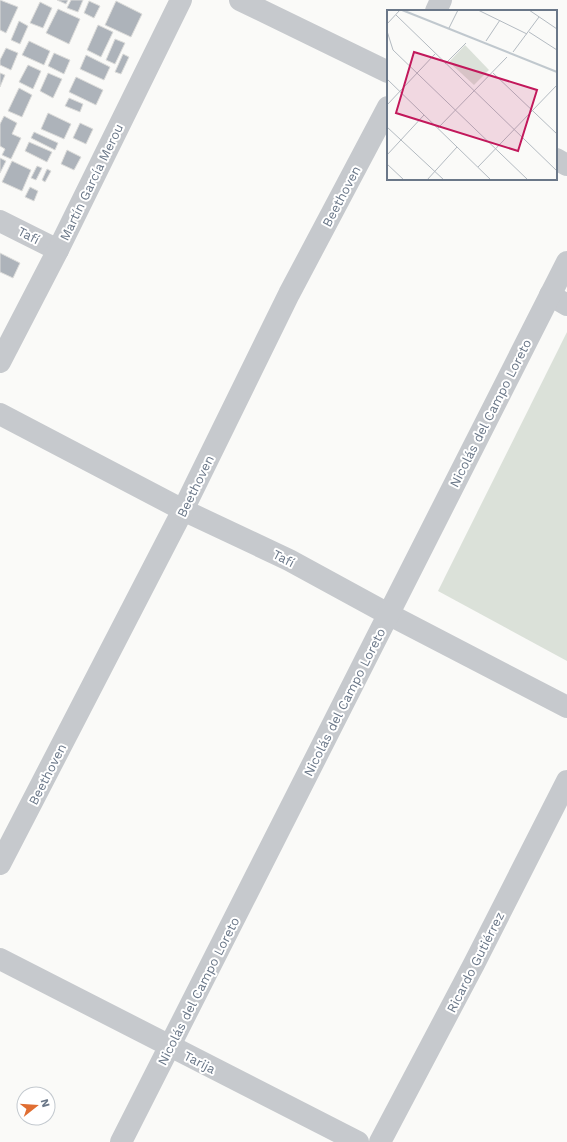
<svg xmlns="http://www.w3.org/2000/svg" width="567" height="1142" font-family="'Work Sans',sans-serif">
<style>
.green{fill:#dbe1d9}
.building{fill:#adb3ba;stroke:#dcdcda}
.lines{fill:none;stroke-linecap:round;stroke-linejoin:round}
.minor{stroke:#c6c9cd;stroke-width:22}
.labels{text-anchor:middle;stroke-width:4;stroke-linejoin:round;paint-order:stroke}
.street-label{font-size:13px;fill:#6a7788;stroke:#fff}
.inset-river{fill:none;stroke:#c0c8ce;stroke-width:2}
.inset-road{fill:none;stroke:#b3bac1;stroke-width:1}
.view{fill:#c2185b;fill-opacity:0.15;stroke:#c2185b;stroke-width:2}
.inset-edge{fill:none;stroke:#6a7788;stroke-width:2}
</style>
<rect width="100%" height="100%" fill="#fafaf8"/>
<polygon class="green" points="567,332 567,661 438,591"/>
<g class="building">
<polygon points="0,0 18,7 6,33 0,30"/>
<polygon points="57,0 68,0 66,4"/>
<polygon points="71,0 83,0 78,12 67,8"/>
<polygon points="89,1 100,6 94,18 84,13"/>
<polygon points="116,1 142,14 131,37 105,25"/>
<polygon points="40,2 52,8 43,28 30,23"/>
<polygon points="58,9 80,19 69,44 46,33"/>
<polygon points="19,21 28,26 20,44 11,40"/>
<polygon points="98,25 113,32 101,57 87,50"/>
<polygon points="115,39 125,43 115,64 106,60"/>
<polygon points="29,41 50,51 44,65 22,55"/>
<polygon points="6,48 18,53 11,70 0,65 0,60"/>
<polygon points="54,53 70,60 64,74 48,66"/>
<polygon points="123,54 129,57 121,74 115,72"/>
<polygon points="86,55 110,67 104,80 80,69"/>
<polygon points="28,65 41,71 33,89 19,82"/>
<polygon points="0,73 5,75 0,87"/>
<polygon points="48,73 62,79 53,98 40,91"/>
<polygon points="76,77 103,90 96,105 69,92"/>
<polygon points="19,88 32,95 22,117 8,111"/>
<polygon points="69,98 83,104 80,112 65,106"/>
<polygon points="48,113 71,124 64,139 41,129"/>
<polygon points="4,116 17,123 12,134 21,138 11,159 2,155 5,149 0,146 0,124"/>
<polygon points="80,123 93,129 86,144 73,138"/>
<polygon points="34,132 58,143 55,150 31,138"/>
<polygon points="29,142 52,152 47,162 25,151"/>
<polygon points="67,150 81,157 74,170 61,164"/>
<polygon points="0,158 6,161 0,173"/>
<polygon points="12,161 31,170 22,191 2,182"/>
<polygon points="37,166 42,168 36,180 31,178"/>
<polygon points="47,169 51,171 45,182 42,180"/>
<polygon points="30,187 38,191 34,201 25,197"/>
<polygon points="0,253 20,263 13,278 0,272"/>
</g>
<g class="lines">
<g class="minor">
<polyline points="240,0 388,72"/>
<polyline points="436,11 441,0"/>
<polyline points="556,159 567,165"/>
<polyline points="0,221 58,250"/>
<polyline points="550,295 567,305"/>
<polyline points="0,362 58,250 181,0"/>
<polyline points="0,414 183,510 289,560 388,614 567,707"/>
<polyline points="0,864 183,510 289,294 388,107"/>
<polyline points="0,959 358,1142"/>
<polyline points="121,1142 567,262"/>
<polyline points="380,1142 474,964 567,781"/>
</g>
</g>
<g class="labels">
<g class="street-label">
<text transform="translate(91 182) rotate(-64)" y="5">Martín García Merou</text>
<text transform="translate(341 196) rotate(-62)" y="5">Beethoven</text>
<text transform="translate(29 235) rotate(27)" y="5">Tafí</text>
<text transform="translate(490 413) rotate(-63)" y="5">Nicolás del Campo Loreto</text>
<text transform="translate(195 486) rotate(-64)" y="5">Beethoven</text>
<text transform="translate(284 558) rotate(27)" y="5">Tafí</text>
<text transform="translate(344 702) rotate(-63)" y="5">Nicolás del Campo Loreto</text>
<text transform="translate(47 774) rotate(-63)" y="5">Beethoven</text>
<text transform="translate(475 962) rotate(-63)" y="5">Ricardo Gutiérrez</text>
<text transform="translate(198 991) rotate(-63)" y="5">Nicolás del Campo Loreto</text>
<text transform="translate(200 1062) rotate(27)" y="5">Tarija</text>
</g>
</g>
<g transform="translate(387 10)">
<rect width="170" height="170" fill="#fafaf8"/>
<path d="M78,35L102,60L87,75L62,52Z" fill="#dbe1d9"/>
<path class="inset-river" d="M15,0L170,62"/>
<path class="inset-road" d="M91,0L140,24M142,0L170,19M9,5L170,161M0,14L13,0M62,18L71,0M0,21L6,40L141,170M142,22L170,40M99,31L113,10M126,42L152,7M58,54L79,33M106,63L170,124M0,69L104,170M0,95L48,44M0,117L57,170M51,118L120,47M0,145L37,105M0,154L17,170M91,157L170,75M40,170L70,137"/>
<path class="view" d="M27,42L150,80L131,141L9,103Z"/>
<rect width="170" height="170" class="inset-edge"/>
</g>
<g transform="translate(36 1106) rotate(73)"><circle r="19" fill="#ffffff" stroke="#c3c9cf"/>
<path d="M0-3L7 15L0 10L-7 15Z" fill="#e06e32"/>
<text y="-6" font-size="11" font-weight="bold" text-anchor="middle" fill="#6a7788">N</text>
</g>
</svg>
